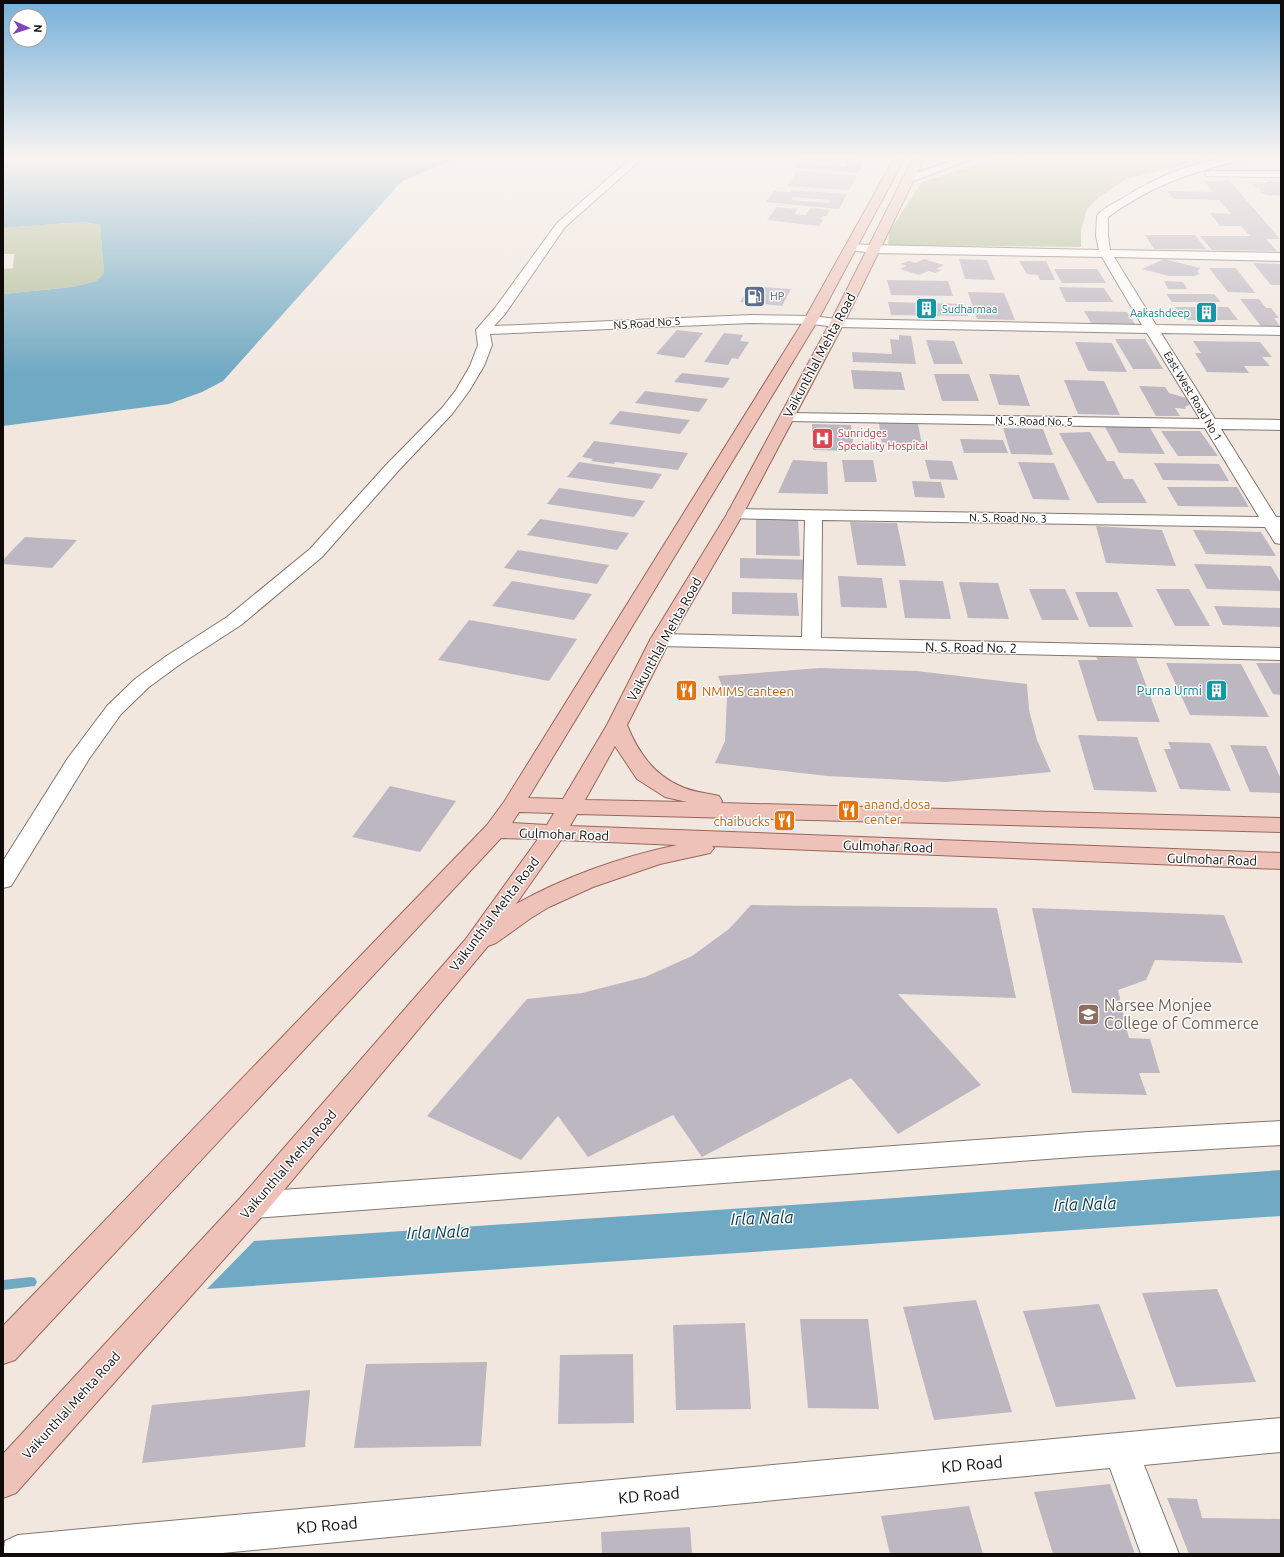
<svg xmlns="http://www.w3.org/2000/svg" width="1284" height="1557" font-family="Ubuntu,sans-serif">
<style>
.green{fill:#afbc95}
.water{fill:#70a9c3}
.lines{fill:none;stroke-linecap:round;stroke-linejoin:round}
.stream{fill:#70a9c3;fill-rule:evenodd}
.building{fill:#bdb7c1;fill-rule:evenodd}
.minor-casing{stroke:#807770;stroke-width:2}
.major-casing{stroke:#98675c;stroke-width:2}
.minor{fill:#fff;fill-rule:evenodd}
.major{fill:#eec2b8;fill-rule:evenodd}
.labels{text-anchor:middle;stroke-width:3;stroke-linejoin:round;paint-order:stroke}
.far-service-label{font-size:11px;fill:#4e5e75;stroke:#fff;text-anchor:start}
.far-culture-label{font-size:11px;fill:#0d838f;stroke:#fff;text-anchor:start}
.far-street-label{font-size:11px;fill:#0e0b09;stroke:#fff}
.far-health-label{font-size:11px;fill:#be3a42;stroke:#fff;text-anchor:start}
.street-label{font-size:13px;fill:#0e0b09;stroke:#fff}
.culture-label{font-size:13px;fill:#0d838f;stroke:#fff;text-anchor:end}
.food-label{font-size:13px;fill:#c56008;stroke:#fff;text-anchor:start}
.near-education-label{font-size:16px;fill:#785e54;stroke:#fff;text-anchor:start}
.near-street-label{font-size:16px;fill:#0e0b09;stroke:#fff}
.near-water-label{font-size:17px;font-style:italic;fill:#063a4d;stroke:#fff}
</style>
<rect width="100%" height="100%" fill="#f1e7df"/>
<g class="green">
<polygon points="999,157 1213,157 1126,179 1099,197 1087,209 1081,230 1081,247 888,245 889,232 922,182"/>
<polygon points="83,222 100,225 104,273 96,281 72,287 3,294 3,269 13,268 14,254 3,254 3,228"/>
</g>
<g class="water">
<polygon points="3,157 469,157 453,160 402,181 223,381 202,392 169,404 3,426 3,294 72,287 96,281 104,273 100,225 83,222 3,228"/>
<polygon points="1281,1170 1281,1216 207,1289 254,1241 881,1199"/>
</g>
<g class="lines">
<polygon class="stream" points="31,1277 35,1278 37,1282 35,1286 3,1290 3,1280"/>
</g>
<g class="building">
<path d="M802,157H835L866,160L858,173L795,168ZM820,161L847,163L845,167L818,164Z"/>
<polygon points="797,171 857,176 849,190 787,186"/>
<polygon points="1204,181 1230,181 1280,239 1266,239 1277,251 1212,250 1200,236 1250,236 1241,226 1220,226 1210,213 1231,214 1219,200 1174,199 1167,191 1213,192"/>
<polygon points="1268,181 1281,182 1281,196 1266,195 1259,192 1261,189 1252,186 1256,183 1266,183"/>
<path d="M791,190L847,194L839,209L766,202L774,191L790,192ZM793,197L830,200L828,203L791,200Z"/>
<polygon points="777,207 798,209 794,214 806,215 811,208 830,210 826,216 823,216 820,219 823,220 819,226 767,220"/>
<polygon points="1145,235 1195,235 1206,249 1154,249"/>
<polygon points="924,259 944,265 936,269 942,270 935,273 929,271 919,275 900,269 907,266 900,264 909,261 916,263"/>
<polygon points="959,259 987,260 995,280 965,279"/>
<polygon points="1164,259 1200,268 1197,272 1200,274 1194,276 1169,276 1142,269"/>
<polygon points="1019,261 1046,261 1055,280 1040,280 1038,275 1027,274"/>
<polygon points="1253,263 1281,264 1281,285 1271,285"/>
<polygon points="1209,268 1236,268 1255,293 1228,292"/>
<polygon points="1054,269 1097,269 1106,283 1062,283"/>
<polygon points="887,280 948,281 953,296 891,295"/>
<polygon points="1164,281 1183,282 1187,289 1168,289"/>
<polygon points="750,286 791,289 782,306 740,302"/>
<polygon points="1059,287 1104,288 1113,302 1066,302"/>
<polygon points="968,292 1004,293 1015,320 977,319"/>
<polygon points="1166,294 1214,294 1221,302 1172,302"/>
<polygon points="1240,299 1259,299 1266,308 1271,308 1279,318 1274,318 1280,326 1261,326"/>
<polygon points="888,302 963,304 968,316 891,315"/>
<polygon points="1175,307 1228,307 1238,320 1185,320"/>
<polygon points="1084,311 1127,312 1137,327 1093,326"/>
<polygon points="677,330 703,333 684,358 656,354"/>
<polygon points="724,333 743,335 740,341 749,342 738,359 732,358 728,365 704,362"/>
<polygon points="899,335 911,336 916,364 853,362 852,352 892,354 890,339 899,340"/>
<polygon points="1115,339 1145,339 1163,369 1133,369"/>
<polygon points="926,340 954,341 963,364 934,364"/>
<polygon points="1193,341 1260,342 1272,357 1262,357 1270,366 1244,366 1249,373 1207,372 1195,353 1201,353"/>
<polygon points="1075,342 1112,343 1127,372 1088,371"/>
<polygon points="851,370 901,372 905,390 854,389"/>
<polygon points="682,373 730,378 723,388 674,382"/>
<polygon points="934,374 969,374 979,401 942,401"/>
<polygon points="989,374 1019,375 1030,406 999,405"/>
<polygon points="1064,380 1104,381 1120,415 1078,414"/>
<polygon points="1139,386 1165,387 1169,393 1196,401 1185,407 1186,409 1175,408 1180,416 1156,416"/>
<polygon points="645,391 708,399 699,412 635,403"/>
<polygon points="620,411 690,420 680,434 609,424"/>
<polygon points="879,423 918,424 922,445 882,444"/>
<polygon points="812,424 851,425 854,451 813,450"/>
<polygon points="1104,425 1149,426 1165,454 1119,453"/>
<polygon points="1003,428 1043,429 1053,455 1011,454"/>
<polygon points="1161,431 1200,431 1218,456 1178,456"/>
<polygon points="1090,432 1107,461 1114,461 1124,479 1133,479 1147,503 1097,503 1059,433"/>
<polygon points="960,439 1003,440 1008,453 964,453"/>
<polygon points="594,441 688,453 678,470 615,462 614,464 591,461 593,459 582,457"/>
<polygon points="793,460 827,462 828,494 778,493"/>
<polygon points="842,460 873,460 877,482 845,482"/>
<polygon points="925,460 952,461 958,480 930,479"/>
<polygon points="579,462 662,474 652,489 567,477"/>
<polygon points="1018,462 1054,463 1070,500 1033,499"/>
<polygon points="1154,463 1219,464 1229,481 1163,480"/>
<polygon points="912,481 941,482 945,498 915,497"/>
<polygon points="1167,487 1237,487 1249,507 1178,506"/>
<polygon points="559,488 645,501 634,517 547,504"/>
<polygon points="756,517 798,518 800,556 756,555"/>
<polygon points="540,519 629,533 617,550 527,535"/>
<polygon points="850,522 897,523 906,566 857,565"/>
<polygon points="1096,526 1162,530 1176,566 1106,563"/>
<polygon points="1193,530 1261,532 1276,556 1206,554"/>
<polygon points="25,537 77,540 52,568 3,564 3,560"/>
<polygon points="518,550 609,565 597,584 504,568"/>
<polygon points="740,558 813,560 814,580 740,578"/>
<polygon points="1194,564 1271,566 1281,583 1281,591 1207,589"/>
<polygon points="838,576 882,578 887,608 841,607"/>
<polygon points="899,580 943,581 951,619 905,618"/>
<polygon points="512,581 592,594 574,620 492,606"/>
<polygon points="959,582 998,583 1009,619 968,618"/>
<polygon points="1029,589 1065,589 1079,620 1042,620"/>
<polygon points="1156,589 1189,589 1210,626 1175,626"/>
<polygon points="732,592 797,593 799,616 732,614"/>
<polygon points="1075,592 1117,592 1133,627 1089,627"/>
<polygon points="1214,606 1281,608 1281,627 1223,625"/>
<polygon points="469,620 577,639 549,681 438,660"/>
<polygon points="1096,657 1136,658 1160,722 1097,721 1078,660 1098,660"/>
<polygon points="1166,663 1241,664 1269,717 1190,715"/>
<polygon points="1256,663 1281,663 1281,695 1273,694"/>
<polygon points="820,668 917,671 1027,684 1029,710 1037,740 1051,772 946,782 827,776 715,763 725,741 727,698 718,676"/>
<polygon points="1078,735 1137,737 1157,792 1094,790"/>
<polygon points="1168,742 1210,743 1231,791 1180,789 1164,749 1171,749"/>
<polygon points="1230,745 1266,746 1281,779 1281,793 1250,792"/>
<polygon points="390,786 456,801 420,852 352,837"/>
<polygon points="751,905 997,908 1016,998 898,994 981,1085 898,1134 851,1078 702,1157 673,1115 588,1157 558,1116 521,1160 427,1116 527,999 582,993 645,977 692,956 729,929"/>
<polygon points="1032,908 1224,915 1243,963 1155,960 1146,980 1118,990 1129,1038 1150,1039 1160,1073 1139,1073 1147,1095 1072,1093"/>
<polygon points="1217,1289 1256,1382 1176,1387 1142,1293"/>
<polygon points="976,1300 1012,1412 934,1420 903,1307"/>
<polygon points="1099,1304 1136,1399 1056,1407 1023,1311"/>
<polygon points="800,1319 868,1319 879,1409 808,1408"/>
<polygon points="745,1323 751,1409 676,1410 673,1325"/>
<polygon points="633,1354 634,1423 558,1424 560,1355"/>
<polygon points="487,1362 481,1446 354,1448 366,1364"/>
<polygon points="310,1390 305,1447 142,1463 152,1405"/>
<polygon points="1110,1484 1135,1554 1053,1554 1034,1492"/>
<polygon points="1167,1498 1197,1499 1202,1518 1281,1519 1281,1554 1189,1554"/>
<polygon points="969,1506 983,1554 890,1554 881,1516"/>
<polygon points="690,1527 692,1554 602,1554 601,1532"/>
</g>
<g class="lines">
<defs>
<g id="minor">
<path d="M633,157H644L565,227L505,314L494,326L751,315L811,316L837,319L1142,325L1102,257L872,253L851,250L845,247L851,244L872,245L1099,250L1096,236L1097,216C1102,209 1112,204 1120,200C1157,176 1202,157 1247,157L1246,159C1192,172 1154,184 1108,217V236L1110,250L1281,253V261L1114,257L1156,325L1281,327V335L1161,333L1215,419L1281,420V430L1221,429L1276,517H1281V544L1275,543L1265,527L822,520L821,638L1281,648V660L660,646L653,644L650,640L653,636L660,634L802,637L805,520L729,518L727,514L729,510L735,509L1259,517L1205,428L787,421L782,420L780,417L782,414L787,413L1200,419L1147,333L837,327L811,324L751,323L490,334L492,345L484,366L469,391L452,414L399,470L322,557L241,625L179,665L149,687L121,714L89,759L11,886L3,888V861L68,758L107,706L135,679L165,657L227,617L310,549L387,464L442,408L456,390L470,366L478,345L476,330L495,308L557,223Z"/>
<polygon points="962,157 977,157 911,182 907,183 902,180 903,178"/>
<polygon points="1210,171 1281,171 1281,177 1206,176 1205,174 1206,172"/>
<polygon points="1281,1121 1281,1145 1088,1156 253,1218 242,1214 238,1205 242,1196 253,1192 1088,1132"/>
<polygon points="1281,1418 1281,1452 1144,1465 1179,1554 1141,1554 1110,1468 212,1554 3,1554 5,1541 18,1535"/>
</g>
<path id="major" d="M895,157H905L818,320L528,798L563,799L607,725L650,640L727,514L830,323L902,180L915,157H925L844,323L743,514L670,640L627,725C638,752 653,774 680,786C691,792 707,793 719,796L722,801L721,803L1281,818V832L577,814L570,826L1281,853V869L712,846L714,848L710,853L660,864L593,887L549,907L531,918L496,943L488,946L264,1214L16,1493L3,1498V1454L242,1196L465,940L538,839L501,838L15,1360L3,1364V1326L487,825L504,802L804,320ZM615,746L637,779L665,797L687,802L585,800ZM519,812L554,813L547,825L512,823ZM561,840L677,845C621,857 566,876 516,904Z"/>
</defs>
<use href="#minor" class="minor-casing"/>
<use href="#major" class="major-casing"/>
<use href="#minor" class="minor"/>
<use href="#major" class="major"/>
</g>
<linearGradient id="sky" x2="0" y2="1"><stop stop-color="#78b0d9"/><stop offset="0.42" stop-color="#f9f4f1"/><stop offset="1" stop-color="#f9f4f1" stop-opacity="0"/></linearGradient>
<rect width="1284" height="375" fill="url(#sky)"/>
<defs>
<symbol id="fuel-square" viewBox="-11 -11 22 22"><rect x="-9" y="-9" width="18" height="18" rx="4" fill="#5c6f8a" stroke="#fff"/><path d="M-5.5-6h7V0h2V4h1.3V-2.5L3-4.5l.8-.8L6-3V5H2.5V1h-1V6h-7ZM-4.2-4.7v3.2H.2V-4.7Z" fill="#fff"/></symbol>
<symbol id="building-square" viewBox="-11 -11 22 22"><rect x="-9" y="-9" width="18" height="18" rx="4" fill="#0f9aa8" stroke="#fff"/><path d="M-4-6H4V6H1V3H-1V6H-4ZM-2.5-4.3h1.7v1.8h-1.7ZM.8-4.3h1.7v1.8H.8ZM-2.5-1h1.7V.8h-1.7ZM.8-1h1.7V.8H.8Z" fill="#fff"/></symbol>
<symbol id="hospital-square" viewBox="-11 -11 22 22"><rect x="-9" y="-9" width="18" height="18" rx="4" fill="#e0444e" stroke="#fff"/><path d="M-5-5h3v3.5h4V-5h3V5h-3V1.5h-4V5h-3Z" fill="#fff"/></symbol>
<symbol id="restaurant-square" viewBox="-11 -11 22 22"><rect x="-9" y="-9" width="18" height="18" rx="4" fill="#e8710a" stroke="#fff"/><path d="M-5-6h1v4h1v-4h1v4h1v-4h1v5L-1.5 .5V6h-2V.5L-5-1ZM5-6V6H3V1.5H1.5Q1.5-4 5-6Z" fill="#fff"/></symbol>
<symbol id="university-square" viewBox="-11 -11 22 22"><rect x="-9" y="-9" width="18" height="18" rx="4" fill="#8d6e63" stroke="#fff"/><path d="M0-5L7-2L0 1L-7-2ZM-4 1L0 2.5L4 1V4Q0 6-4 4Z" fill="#fff"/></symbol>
</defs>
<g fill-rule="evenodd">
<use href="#fuel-square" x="742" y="284" width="25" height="25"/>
<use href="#building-square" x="914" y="296" width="25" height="25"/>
<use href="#building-square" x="1194" y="300" width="25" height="25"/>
<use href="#hospital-square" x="810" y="426" width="25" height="25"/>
<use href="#building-square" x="1204" y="678" width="25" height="25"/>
<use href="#restaurant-square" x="674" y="678" width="25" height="25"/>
<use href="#restaurant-square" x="836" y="798" width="25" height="25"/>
<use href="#restaurant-square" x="772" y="808" width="25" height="25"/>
<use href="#university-square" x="1076" y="1002" width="25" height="25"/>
</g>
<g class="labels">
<g class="far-service-label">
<text x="770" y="300">HP</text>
</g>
<g class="far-culture-label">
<text x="942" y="313">Sudharmaa</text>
<text x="1190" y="317" text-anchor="end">Aakashdeep</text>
</g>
<g class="far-street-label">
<text transform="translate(647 323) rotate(-4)" y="4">NS Road No 5</text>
<text transform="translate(1193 396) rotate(59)" y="4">East West Road No 1</text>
<text transform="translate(1034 421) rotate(1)" y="4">N. S. Road No. 5</text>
<text transform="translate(1008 518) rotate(1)" y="4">N. S. Road No. 3</text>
</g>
<g class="far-health-label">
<text x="838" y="437">Sunridges<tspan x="838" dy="13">Speciality Hospital</tspan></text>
</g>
<g class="street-label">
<text transform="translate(819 355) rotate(-62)" y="5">Vaikunthlal Mehta Road</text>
<text transform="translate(664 639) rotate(-61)" y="5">Vaikunthlal Mehta Road</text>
<text transform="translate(971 647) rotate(1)" y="5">N. S. Road No. 2</text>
<text transform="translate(564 834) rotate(2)" y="5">Gulmohar Road</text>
<text transform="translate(888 846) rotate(2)" y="5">Gulmohar Road</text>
<text transform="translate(1212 859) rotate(2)" y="5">Gulmohar Road</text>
<text transform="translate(494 914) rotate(-53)" y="5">Vaikunthlal Mehta Road</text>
<text transform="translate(288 1164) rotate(-49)" y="5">Vaikunthlal Mehta Road</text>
<text transform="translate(71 1405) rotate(-48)" y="5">Vaikunthlal Mehta Road</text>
</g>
<g class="culture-label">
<text x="1202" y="695">Purna Urmi</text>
</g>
<g class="food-label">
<text x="702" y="696">NMIMS canteen</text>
<text x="864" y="809">anand dosa<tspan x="864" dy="15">center</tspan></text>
<text x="770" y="826" text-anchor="end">chaibucks</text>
</g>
<g class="near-education-label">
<text x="1104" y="1011">Narsee Monjee<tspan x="1104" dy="18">College of Commerce</tspan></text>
</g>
<g class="near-street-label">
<text transform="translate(972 1464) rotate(-5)" y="6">KD Road</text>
<text transform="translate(649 1495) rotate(-5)" y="6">KD Road</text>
<text transform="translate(327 1525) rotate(-5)" y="6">KD Road</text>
</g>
<g class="near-water-label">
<text transform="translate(1085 1204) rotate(-2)" y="6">Irla Nala</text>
<text transform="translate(762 1218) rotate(-2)" y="6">Irla Nala</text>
<text transform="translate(438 1232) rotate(-2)" y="6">Irla Nala</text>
</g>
</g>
<rect width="1284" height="1557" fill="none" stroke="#0e0b09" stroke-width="8"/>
<g transform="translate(28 28) rotate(93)"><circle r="19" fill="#ffffff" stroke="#9f9d9d"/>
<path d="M0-3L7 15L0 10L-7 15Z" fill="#8044ba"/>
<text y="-6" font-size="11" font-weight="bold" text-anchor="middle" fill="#0e0b09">N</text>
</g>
</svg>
